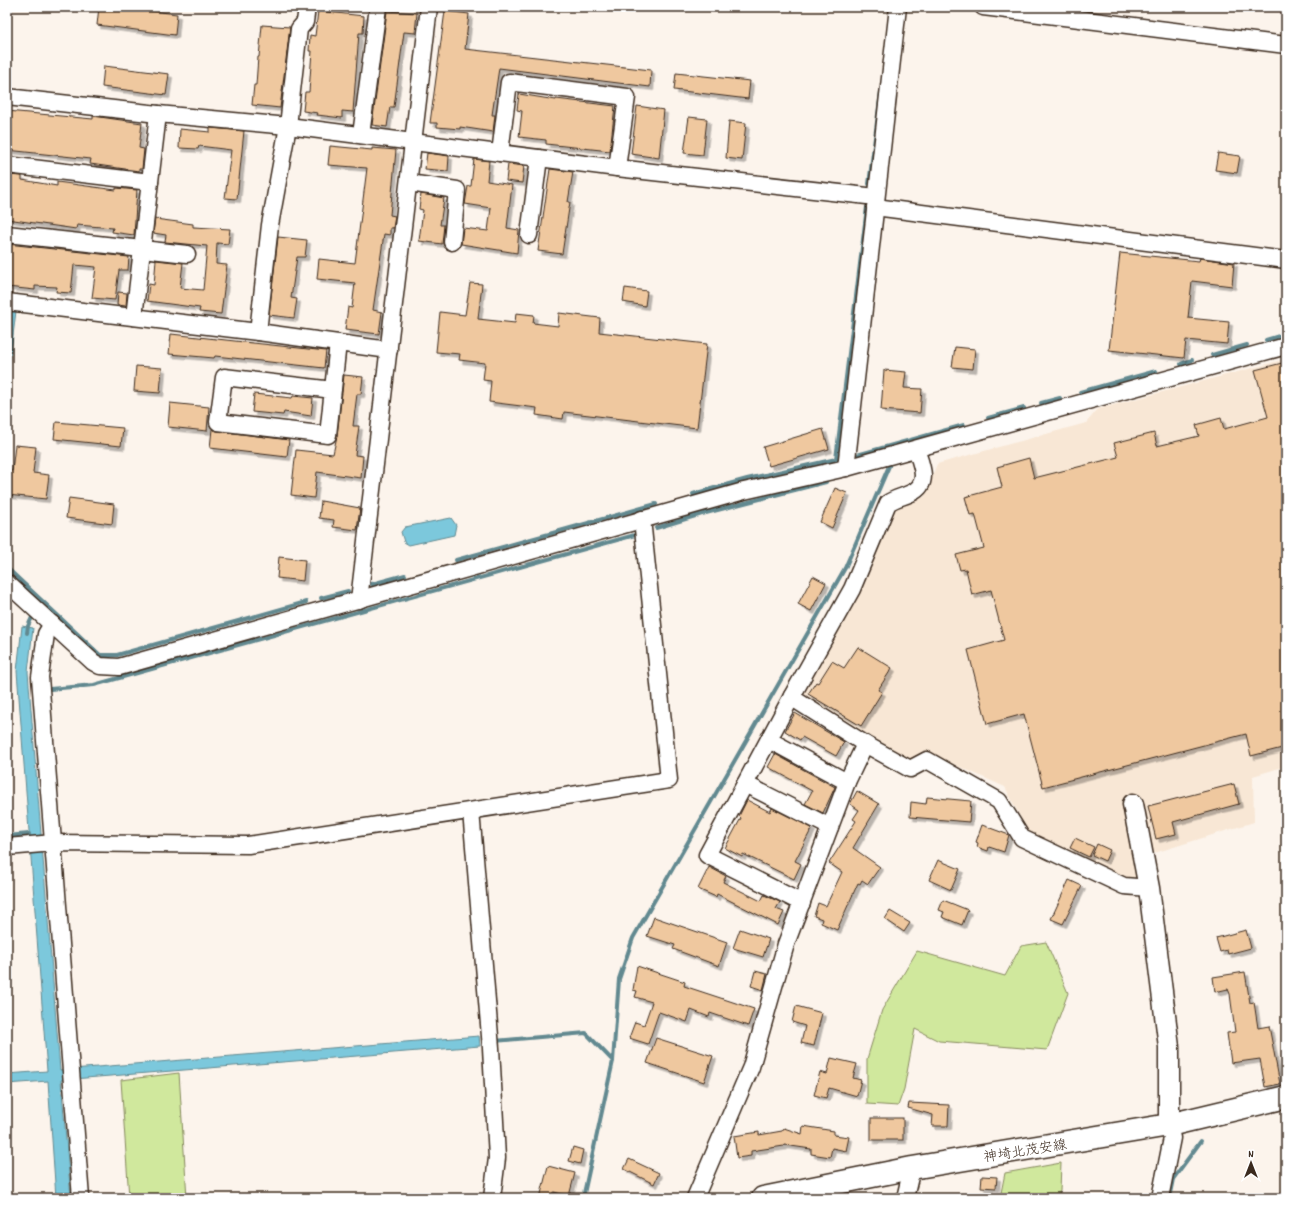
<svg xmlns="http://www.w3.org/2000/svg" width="1293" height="1205" font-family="Dekko,'Klee One',sans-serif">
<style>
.built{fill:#f8e7d5}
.green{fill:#d0e89d;stroke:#86895e}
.water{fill:#7cc8dc;stroke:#628990}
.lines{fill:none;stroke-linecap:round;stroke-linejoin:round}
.stream{stroke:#628990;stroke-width:4}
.building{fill:#efc89f;stroke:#3b2a1e;filter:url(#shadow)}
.minor-casing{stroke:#3b2a1e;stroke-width:19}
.tertiary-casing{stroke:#3b2a1e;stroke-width:23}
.secondary-casing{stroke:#3b2a1e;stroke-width:25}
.minor{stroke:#fff;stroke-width:16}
.tertiary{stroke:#fff;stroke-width:20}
.secondary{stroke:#fff;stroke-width:22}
.labels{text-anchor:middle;stroke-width:3.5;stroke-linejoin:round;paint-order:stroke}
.street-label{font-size:14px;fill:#3b2a1e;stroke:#fff}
</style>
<defs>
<filter id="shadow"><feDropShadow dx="3.5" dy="3.5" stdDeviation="0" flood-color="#0004"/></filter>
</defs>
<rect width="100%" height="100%" fill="#fcf4ec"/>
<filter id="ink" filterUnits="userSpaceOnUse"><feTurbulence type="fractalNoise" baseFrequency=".025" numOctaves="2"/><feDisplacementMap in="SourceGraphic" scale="8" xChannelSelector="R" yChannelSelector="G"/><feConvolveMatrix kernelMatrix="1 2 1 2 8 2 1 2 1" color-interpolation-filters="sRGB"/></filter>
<g filter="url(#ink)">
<polygon class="built" points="1286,359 1286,766 1253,776 1254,822 1132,860 1136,879 1118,876 1029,834 1005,787 924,751 908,761 801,694 859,594 896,506 924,497 937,464 1086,423 1098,409"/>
<g class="green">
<polygon points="1046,942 1068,993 1047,1050 939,1041 915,1029 904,1089 898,1106 867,1104 867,1059 882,1010 917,951 1005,976 1021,946"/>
<polygon points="179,1073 187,1198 129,1198 121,1080"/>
<polygon points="1061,1163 1060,1191 1057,1198 1000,1198 1005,1173"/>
</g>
<g class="water">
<polygon points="7,310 16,311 7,385"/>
<polygon points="451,518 456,525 454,535 409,545 404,542 401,532 405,527"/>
<polygon points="22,626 33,628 28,672 60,1070 479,1036 480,1046 61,1080 71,1198 56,1198 48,1081 7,1084 7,1074 47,1071 17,671"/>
</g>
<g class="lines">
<g class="stream">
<polyline points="869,184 881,91"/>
<polyline points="1266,340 1286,334"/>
<polyline points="1212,355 1247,345"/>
<polyline points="1181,364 1192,360"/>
<polyline points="1080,392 1156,371"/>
<polyline points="1041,403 1060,398"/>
<polyline points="988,418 1024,408"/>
<polyline points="857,455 964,425"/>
<polyline points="693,494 747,479 836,459 867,207"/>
<polyline points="656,528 702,514 826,482"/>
<polyline points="456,560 656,504"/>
<polyline points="7,568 100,655 117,655 306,602"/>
<polyline points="372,584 405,575"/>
<polyline points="321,598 348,591"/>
<polyline points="27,633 28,626 34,613"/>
<polyline points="50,689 94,685 635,535"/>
<polyline points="7,836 29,834"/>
<polyline points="494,1041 586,1033 613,1061"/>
<polyline points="583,1198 613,1061 619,979 633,938 845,568 889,466"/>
<polyline points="1169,1198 1173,1179 1201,1141"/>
</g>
</g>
<g class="building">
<polygon points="99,7 120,7 177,14 175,35 97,25"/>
<polygon points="318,11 364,16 363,33 359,33 353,112 342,111 342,118 317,115 318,113 303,111 305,92 309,92 312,51 309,51 310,35 315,36"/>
<polygon points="387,11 417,13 415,33 404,32 394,107 390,107 387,127 372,125"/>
<polygon points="445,11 469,14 465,49 651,70 650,87 499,68 492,115 495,115 493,132 460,127 460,129 437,127 437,123 430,123"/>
<polygon points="262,25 290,27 280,108 252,105 254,85 256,85 258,57 259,57"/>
<polygon points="104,66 169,74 166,95 102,87"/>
<polygon points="676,73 750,81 748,99 674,90"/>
<polygon points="519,94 556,100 556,99 615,106 610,151 546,144 546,140 519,137 522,111 517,110"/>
<polygon points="637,106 664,110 659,158 631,154"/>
<polygon points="7,111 93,119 93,116 142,123 139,148 144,149 142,169 139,169 139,171 90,164 91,159 7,150"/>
<polygon points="689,117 707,119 703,155 684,153"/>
<polygon points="729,121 746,123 742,160 726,158"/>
<polygon points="210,128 244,131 237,199 225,198 231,150 199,146 198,149 179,148 180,129 210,132"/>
<polygon points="330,146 372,150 372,148 396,150 390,215 395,216 393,228 390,228 390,235 384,234 373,310 382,312 379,334 345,330 348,307 352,308 355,283 317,279 319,259 355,263 367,168 328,165"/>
<polygon points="427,153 449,156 448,171 425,169"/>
<polygon points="1218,153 1240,156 1237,173 1215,170"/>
<polygon points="474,159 489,161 487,181 512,185 507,228 519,230 517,253 461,244 463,228 488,231 491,208 465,204 468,186 471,186"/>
<polygon points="508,164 524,166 522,183 506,181"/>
<polygon points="550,169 573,172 568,202 570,202 562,254 538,251"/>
<polygon points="7,175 22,176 22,180 57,186 57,182 116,190 116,188 137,190 134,235 112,232 113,228 77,225 76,229 7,219"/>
<polygon points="421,194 444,198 440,225 444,225 442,244 419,241 423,210 419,209"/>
<polygon points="155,219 193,224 193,227 230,229 228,244 217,243 216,264 227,265 221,314 199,312 200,308 147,301 149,284 154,285 156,260 183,263 180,288 203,290 207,246 165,242 166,235 153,233"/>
<polygon points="278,237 307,240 305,257 297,257 291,298 297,299 294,318 269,315"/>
<polygon points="7,244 129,257 128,270 119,270 115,300 92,298 96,267 74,265 71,293 56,292 57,287 35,286 35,290 7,287"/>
<polygon points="1120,253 1199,261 1200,258 1234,263 1232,286 1192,281 1188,318 1229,322 1227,344 1186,340 1184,358 1109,350"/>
<polygon points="470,283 482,284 478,319 515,323 516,313 534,315 533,323 558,326 559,313 600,318 599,332 707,344 697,428 564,412 563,419 536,415 537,408 489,402 491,381 483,380 485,363 459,360 460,354 436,352 440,312 465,315"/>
<polygon points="625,288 647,291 645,306 623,302"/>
<polygon points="118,292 127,293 126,306 117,305"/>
<polygon points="171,334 326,351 324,368 215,356 214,358 169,354"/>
<polygon points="955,347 975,349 973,369 952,367"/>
<polygon points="1286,362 1286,747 1251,756 1246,734 1043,787 1024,714 987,724 968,650 1004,640 991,590 972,595 966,569 960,570 956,555 984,548 975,514 970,515 965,497 1002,487 997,467 1029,458 1034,478 1118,457 1114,443 1154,433 1157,446 1199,436 1196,425 1221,418 1224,429 1268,417 1255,370"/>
<polygon points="136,366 162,368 160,393 134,391"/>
<polygon points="884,370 906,372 904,388 922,389 920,413 881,410"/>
<polygon points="344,375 363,377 361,394 357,394 353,426 359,426 355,455 363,456 361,478 317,472 314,498 291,495 296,450 333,454 337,436"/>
<polygon points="254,394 292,398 293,396 313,398 311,416 284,412 283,415 252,412"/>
<polygon points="170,403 209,407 207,431 168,427"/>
<polygon points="56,422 123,428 121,446 54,439"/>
<polygon points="212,429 217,431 289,440 287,457 210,448"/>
<polygon points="823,429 829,449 769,466 763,447"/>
<polygon points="15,445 36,447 33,473 49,475 46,499 7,495 7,470 12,471"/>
<polygon points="835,488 847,493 832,528 820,522"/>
<polygon points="69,498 114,504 112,524 66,518"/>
<polygon points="321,501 360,508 357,530 333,527 334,520 319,518"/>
<polygon points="279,557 305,560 303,581 277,578"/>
<polygon points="813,576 826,583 811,611 798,604"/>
<polygon points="858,647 892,668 878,690 882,692 861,726 808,694 816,682 818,683 832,661 844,668"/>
<polygon points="795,713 844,742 836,756 802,737 800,740 785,731"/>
<polygon points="775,754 835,787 823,813 805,804 812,791 768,767"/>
<polygon points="1234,784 1239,804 1173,822 1176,834 1156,839 1148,806"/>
<polygon points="857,791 879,804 853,848 880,867 868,884 862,880 860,884 858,883 837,930 821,923 822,919 814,916 818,903 826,906 842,872 829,863 856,821 853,819 859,810 850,804"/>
<polygon points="927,797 971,801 969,822 910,817 911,802 926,804"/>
<polygon points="747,800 770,812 772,808 812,828 795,861 801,864 794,879 743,854 742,857 725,848 741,818 739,816"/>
<polygon points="982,825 1009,835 1004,852 989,847 988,851 977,847 978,843 976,842"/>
<polygon points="1075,838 1094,847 1089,857 1070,848"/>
<polygon points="1097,844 1110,850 1105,861 1092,855"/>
<polygon points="938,860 960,869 951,890 929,880"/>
<polygon points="709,867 726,876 723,882 761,901 764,895 780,902 776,909 784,912 778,925 717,894 716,897 698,889"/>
<polygon points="1069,880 1082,886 1063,924 1051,919"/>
<polygon points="943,900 968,910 962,925 942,917 944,912 939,910"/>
<polygon points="890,911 910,923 904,932 885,919"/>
<polygon points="654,917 727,942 719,966 673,949 675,945 647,936"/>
<polygon points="740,929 769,939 763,957 733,948"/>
<polygon points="1246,930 1251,948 1228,954 1227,950 1220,952 1216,938"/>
<polygon points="637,966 685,982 684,986 754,1009 748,1026 710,1013 709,1017 691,1010 687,1022 659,1012 648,1044 629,1038 635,1022 644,1025 652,1002 635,997 637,991 633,990"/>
<polygon points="755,971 767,974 763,990 751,986"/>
<polygon points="1245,972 1250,1003 1254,1002 1258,1028 1269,1026 1280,1084 1265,1087 1260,1059 1231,1063 1227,1033 1235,1032 1230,994 1228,989 1215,992 1213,977"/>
<polygon points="796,1006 822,1013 814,1046 801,1043 805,1026 792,1022"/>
<polygon points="656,1038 713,1056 704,1082 647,1063"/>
<polygon points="831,1058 857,1064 853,1078 861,1080 857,1096 829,1088 826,1098 814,1095 820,1072 827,1074"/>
<polygon points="909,1103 949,1105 948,1126 932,1126 933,1115 908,1108"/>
<rect x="871" y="1118" width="32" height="22"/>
<polygon points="803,1126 834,1131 834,1135 849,1137 846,1151 832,1148 830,1157 811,1154 811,1149 784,1145 784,1146 751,1151 751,1156 737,1158 734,1136 759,1132 759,1135 782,1131 784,1128 802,1134"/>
<polygon points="573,1147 583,1150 580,1164 569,1161"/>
<polygon points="629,1159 659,1173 654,1184 624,1169"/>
<polygon points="548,1166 575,1173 569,1196 554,1192 553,1198 540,1198"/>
<polygon points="982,1176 997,1177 996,1188 981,1187"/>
</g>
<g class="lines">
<defs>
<g id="minor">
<polyline points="983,7 1286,45"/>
<polyline points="7,97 158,114 288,126 617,168 876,197"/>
<polyline points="361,135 378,7"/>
<polyline points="500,153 509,82 627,97 617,168"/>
<polyline points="7,165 150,182"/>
<polyline points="409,183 457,190 452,242"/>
<polyline points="875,207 1286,260"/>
<polyline points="7,234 187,254"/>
<polyline points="529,235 539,158"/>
<polyline points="7,302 258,332 389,350"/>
<polyline points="134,317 158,114"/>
<polyline points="258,332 270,225 288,126 299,29 305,22 307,7"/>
<polyline points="333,390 224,377 218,422 328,435 338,343"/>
<polyline points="846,468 898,7"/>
<polyline points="7,583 93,662 100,666 119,667 744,491 846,468 1286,346"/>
<polyline points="359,600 429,7"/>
<polyline points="52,624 46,634 40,677 81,1198"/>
<polyline points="792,696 707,855 802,903"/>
<polyline points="769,740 847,782"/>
<path d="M865,744L794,699L792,696L852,589L888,503C895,498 903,497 911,493C931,484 921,464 916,449"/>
<polyline points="745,784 830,827"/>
<polyline points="471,811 491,1048 497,1158 492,1198"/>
<polyline points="7,847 54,843 248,845 669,780 642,519"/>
<polyline points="695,1198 751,1067 786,944 847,782 865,744 910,769 927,760 999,801 1022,838 1124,886 1149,888"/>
<polyline points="905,1198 912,1168"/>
<polyline points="1160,1198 1172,1138 1169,1125"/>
</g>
<polyline id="tertiary" points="1133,804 1149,888 1169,1047 1169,1125"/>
<polyline id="secondary" points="763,1198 912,1168 1169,1125 1286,1097"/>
</defs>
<use href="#minor" class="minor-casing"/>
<use href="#tertiary" class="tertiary-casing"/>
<use href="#secondary" class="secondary-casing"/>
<use href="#minor" class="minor"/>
<use href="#tertiary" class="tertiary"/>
<use href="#secondary" class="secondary"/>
</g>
</g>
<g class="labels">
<g class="street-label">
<text transform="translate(1025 1150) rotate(-9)" y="5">神埼北茂安線</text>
</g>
</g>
<rect width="1293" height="1205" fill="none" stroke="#fff" stroke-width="24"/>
<rect x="12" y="12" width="1269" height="1181" fill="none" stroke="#3b2a1e" stroke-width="1.5" filter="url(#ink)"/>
<g transform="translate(1251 1163)" stroke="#ffffff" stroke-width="3" paint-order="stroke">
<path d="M0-3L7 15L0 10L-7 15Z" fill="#3b2a1e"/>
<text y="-6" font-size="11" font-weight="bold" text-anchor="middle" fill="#3b2a1e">N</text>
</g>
</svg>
